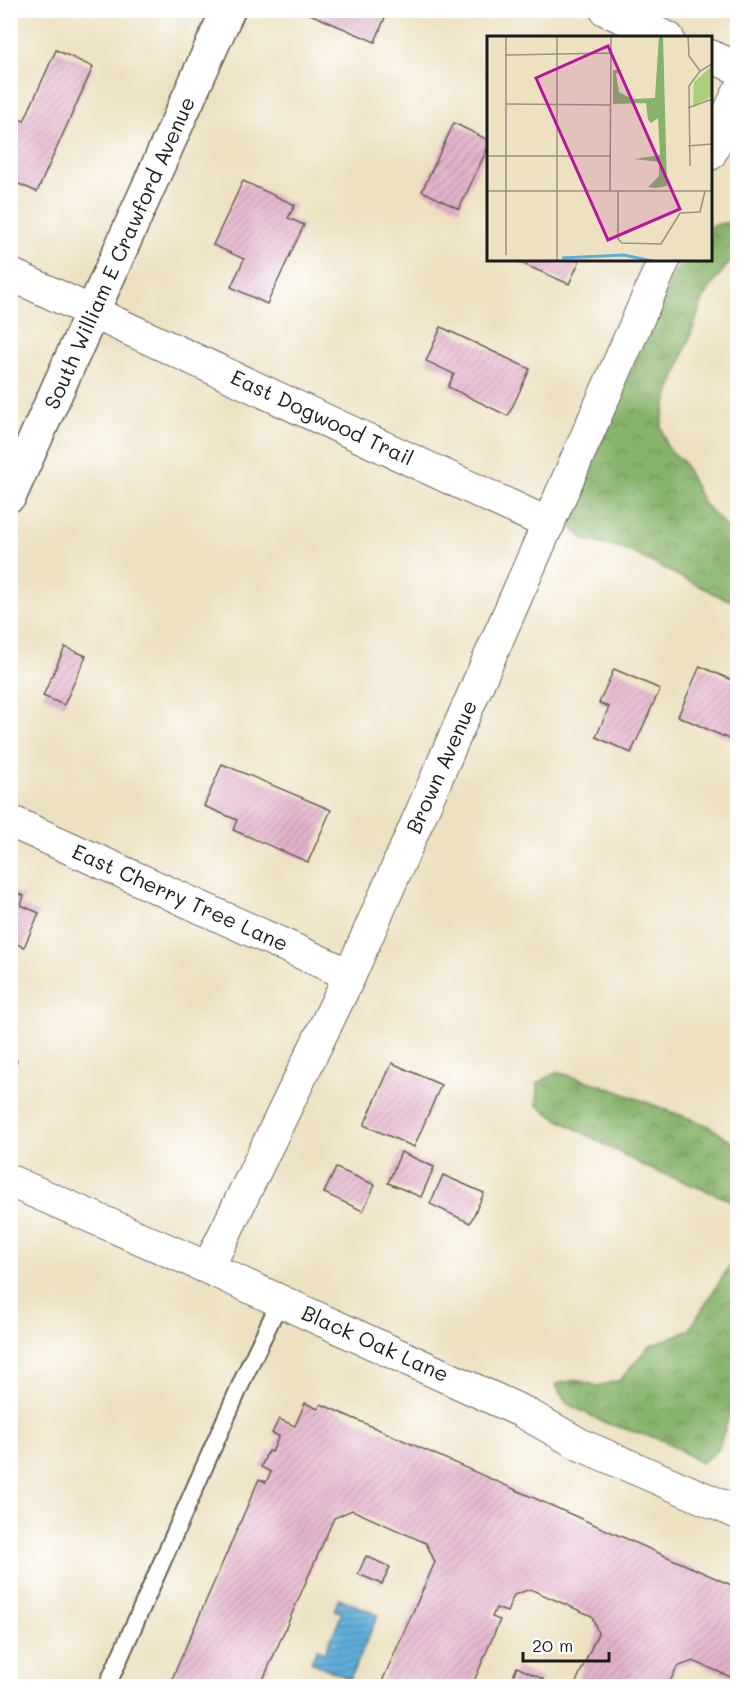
<svg xmlns="http://www.w3.org/2000/svg" width="748" height="1697" font-family="Mali,sans-serif">
<style>
.forest{fill:url(#forest-crowns);stroke:#516742;stroke-width:1.5}
.water{fill:url(#water-rules);stroke:#3e647a;stroke-width:1.5}
.building{fill:url(#building-hatch)}
.lines{fill:none;stroke-linecap:round;stroke-linejoin:round}
.lane-casing{stroke:#656156;stroke-width:20}
.street-casing{stroke:#656156;stroke-width:34}
.secondary-casing{stroke:#656156;stroke-width:36}
.lane{stroke:#fff;stroke-width:16}
.street{stroke:#fff;stroke-width:32}
.secondary{stroke:#fff;stroke-width:33}
.labels{text-anchor:middle;stroke-width:6;stroke-linejoin:round;paint-order:stroke}
.street-label{font-size:21px;fill:#1c1c1c;stroke:#fff}
.inset-river{fill:none;stroke:#5fadd9;stroke-width:3}
.inset-road{fill:none;stroke:#99927f;stroke-width:1.5}
.view{fill:#b5179e;fill-opacity:0.15;stroke:#b5179e;stroke-width:3}
.inset-edge{fill:none;stroke:#1c1c1c;stroke-width:3}
</style>
<defs>
<pattern id="forest-crowns" width="20" height="18" patternUnits="userSpaceOnUse" patternTransform="scale(1.5)"><rect width="20" height="18" fill="#86b269"/><path d="M2 6a3 3 0 1 1 6 0M12 15a3 3 0 1 1 6 0" fill="none" stroke="#6d9056"/></pattern>
<pattern id="water-rules" width="6" height="5" patternUnits="userSpaceOnUse" patternTransform="scale(1.5)"><rect width="6" height="5" fill="#5fadd9"/><path d="M0 2.5h6" fill="none" stroke="#4e8caf"/></pattern>
<pattern id="building-hatch" width="6" height="6" patternUnits="userSpaceOnUse" patternTransform="scale(1.5)"><rect width="6" height="6" fill="#e3b2cb"/><path d="M-1 1l2-2M0 6l6-6M5 7l2-2" fill="none" stroke="#c298ae"/></pattern>
</defs>
<rect width="100%" height="100%" fill="#fff"/>
<filter id="ink" filterUnits="userSpaceOnUse"><feTurbulence type="fractalNoise" baseFrequency=".0167" numOctaves="2"/><feDisplacementMap in="SourceGraphic" scale="12" xChannelSelector="R" yChannelSelector="G"/><feConvolveMatrix kernelMatrix="1 2 1 2 8 2 1 2 1" color-interpolation-filters="sRGB"/></filter>
<filter id="wash" filterUnits="userSpaceOnUse"><feTurbulence type="fractalNoise" baseFrequency=".008" numOctaves="4" result="noise"/><feDisplacementMap in="SourceGraphic" scale="24" xChannelSelector="R" yChannelSelector="G"/><feGaussianBlur stdDeviation="1.35" result="paint"/><feColorMatrix in="noise" values="0 0 0 0 0 0 0 0 0 0 0 0 0 0 0 0 0 1.4 0 .05"/><feComposite in="paint" operator="in"/></filter>
<g filter="url(#wash)">
<rect width="100%" height="100%" fill="#ede1c1"/>
<g class="forest">
<polygon points="724,223 737,225 737,263 730,262 717,278 704,297 666,403 661,426 667,447 683,462 704,504 737,538 737,602 723,598 627,550 585,540 569,525 582,484 669,284 682,260 710,260 711,226"/>
<polygon points="557,1072 601,1085 709,1126 737,1146 737,1206 725,1198 646,1167 554,1117 537,1105 538,1083"/>
<polygon points="737,1247 737,1392 718,1450 701,1463 665,1441 605,1423 566,1403 555,1384 577,1380 598,1386 620,1380 648,1347 689,1330 736,1256"/>
</g>
<polygon class="water" points="339,1598 378,1615 350,1679 311,1662 317,1649 325,1652 342,1613 334,1610"/>
<g id="blocks">
<g class="building">
<polygon points="311,10 388,10 375,42 310,14"/>
<polygon points="56,50 93,67 37,192 10,180 10,115 24,121"/>
<polygon points="454,123 488,140 488,147 459,209 422,191"/>
<polygon points="243,181 295,205 288,218 304,225 267,304 231,287 244,259 213,245"/>
<polygon points="514,260 580,260 569,284"/>
<polygon points="441,327 530,369 508,416 448,387 454,374 426,361"/>
<polygon points="65,647 86,656 64,705 43,696"/>
<polygon points="700,666 738,683 738,743 678,716"/>
<polygon points="614,669 660,689 631,753 596,737 609,707 599,703"/>
<polygon points="222,764 331,810 308,862 233,830 237,820 204,806"/>
<polygon points="10,890 24,896 21,905 39,913 24,947 14,943 10,951"/>
<polygon points="10,1058 17,1061 10,1076"/>
<polygon points="392,1063 441,1085 414,1147 364,1125"/>
<polygon points="401,1152 434,1167 421,1197 388,1183"/>
<polygon points="336,1168 375,1185 363,1211 324,1193"/>
<polygon points="443,1175 484,1193 470,1223 430,1204"/>
<polygon points="305,1403 318,1409 321,1404 738,1588 738,1680 693,1661 677,1667 668,1686 576,1686 577,1680 598,1633 592,1616 530,1589 514,1595 507,1612 496,1608 492,1617 500,1620 472,1686 380,1686 435,1562 426,1543 352,1510 334,1518 262,1682 264,1686 175,1686 177,1683 171,1681 259,1479 266,1482 271,1472 261,1467 268,1451 272,1452 279,1436 272,1433 279,1419 295,1426"/>
<polygon points="366,1556 390,1567 382,1584 358,1574"/>
<polygon points="517,1667 543,1679 539,1686 518,1686 510,1683"/>
</g>
</g>
</g>
<g filter="url(#ink)">
<use href="#blocks" fill-opacity="0" stroke="#656156" stroke-width="1.5"/>
<g class="lines">
<defs>
<polyline id="lane" points="107,1686 245,1375 280,1301"/>
<g id="street">
<polyline points="606,10 668,38"/>
<polyline points="710,56 738,68"/>
<polyline points="710,154 738,93"/>
<polyline points="10,274 549,524"/>
<polyline points="10,821 350,975"/>
<polyline points="10,1181 208,1268 523,1412 581,1445 738,1513"/>
<polyline points="208,1268 350,975 664,260"/>
</g>
<polyline id="secondary" points="10,495 228,10"/>
</defs>
<use href="#lane" class="lane-casing"/>
<use href="#street" class="street-casing"/>
<use href="#secondary" class="secondary-casing"/>
<use href="#lane" class="lane"/>
<use href="#street" class="street"/>
<use href="#secondary" class="secondary"/>
</g>
</g>
<g class="labels">
<g class="street-label">
<text transform="translate(120 253) rotate(-66)" y="7">South William E Crawford Avenue</text>
<text transform="translate(322 418) rotate(25)" y="7">East Dogwood Trail</text>
<text transform="translate(442 767) rotate(-66)" y="7">Brown Avenue</text>
<text transform="translate(180 898) rotate(24)" y="7">East Cherry Tree Lane</text>
<text transform="translate(375 1344) rotate(24)" y="7">Black Oak Lane</text>
</g>
</g>
<g transform="translate(487 36)">
<rect width="225" height="225" fill="#ede1c1"/>
<path d="M172,0H176L180,150L168,152L161,151L172,140V126L147,123L173,119L171,82L164,87L161,84L159,67L126,68V34H136L129,38L132,56L145,63L168,62Z" fill="#86b269"/>
<path d="M225,30V60L206,70L207,46Z" fill="#a9cf79"/>
<path class="inset-river" d="M75,222L137,219L165,225"/>
<path class="inset-road" d="M19,0V219M70,0V225M201,0L202,20L213,35M18,19L124,17M19,68L124,69M201,72L225,63M201,110L225,108M0,120H124M203,130L202,50L213,35L225,28M123,154L124,0M0,155H225M131,155V203L135,207L174,208L193,177L213,176L218,155"/>
<path class="view" d="M121,10L193,173L121,204L49,42Z"/>
<rect width="225" height="225" class="inset-edge"/>
</g>
<rect width="748" height="1697" fill="none" stroke="#fff" stroke-width="36"/>
<path d="M523 1652v9h86v-9" fill="none" stroke="#1c1c1c" stroke-width="3"/>
<text x="532" y="1652" font-size="18" fill="#1c1c1c" stroke="#ffffff" stroke-width="4.5" paint-order="stroke">20 m</text>
</svg>
